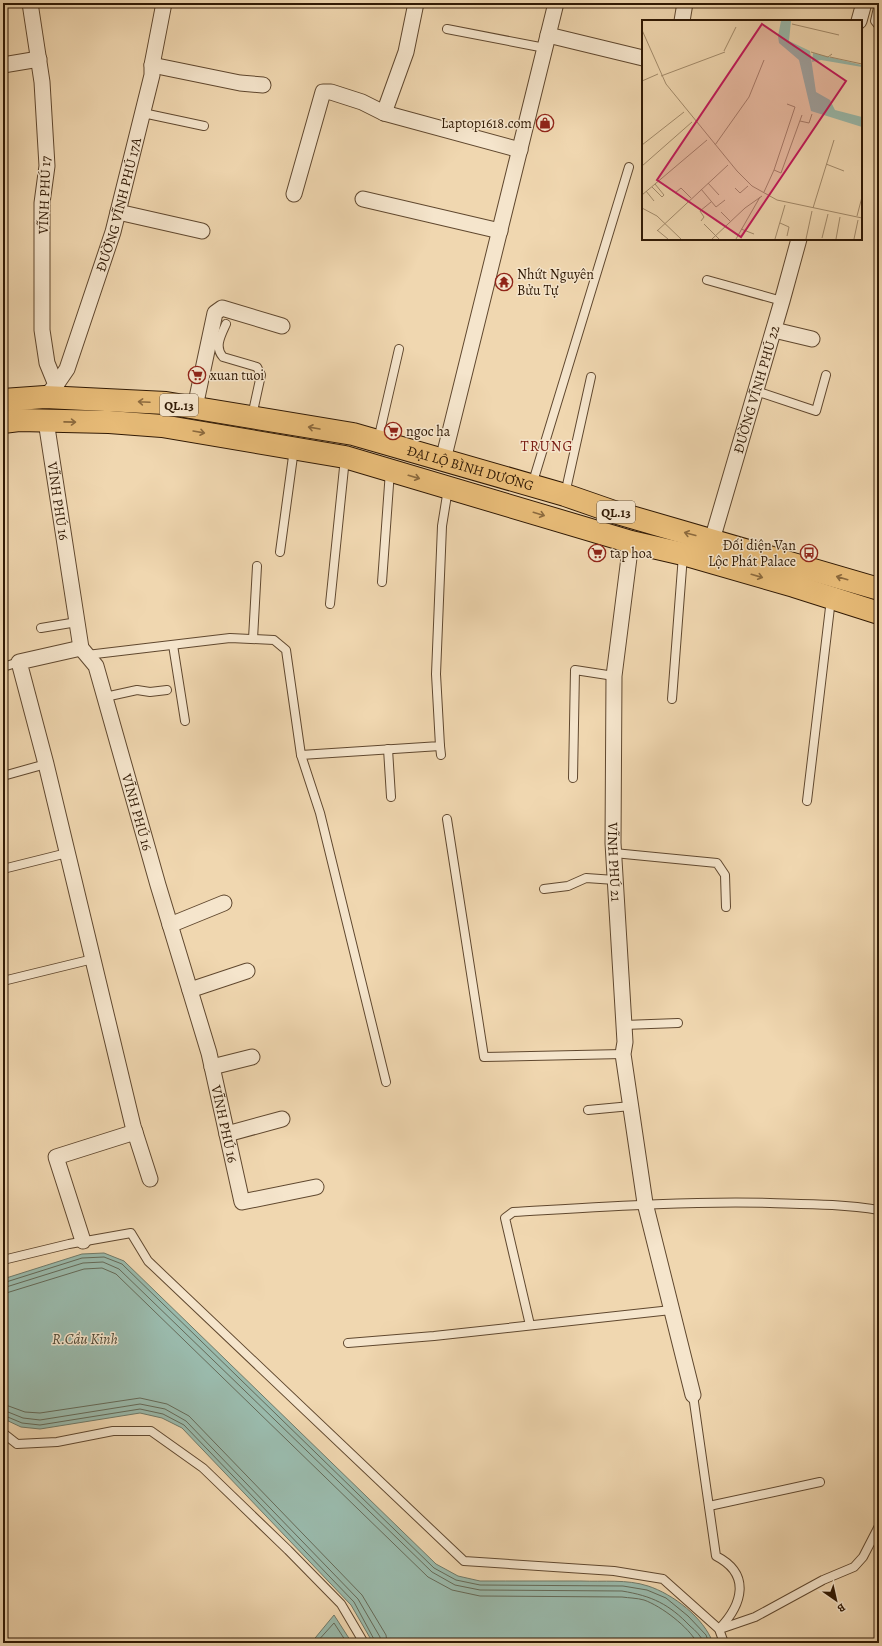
<svg xmlns="http://www.w3.org/2000/svg" width="882" height="1646" font-family="Alegreya,serif">
<style>
.water{fill:#9abaac;stroke:#707a69}
.lines{fill:none;stroke-linecap:round;stroke-linejoin:round}
.shore{stroke:#656a58;stroke-width:1}
.service-casing{stroke:#60482f;stroke-width:10}
.minor-casing{stroke:#60482f;stroke-width:17}
.trunk-casing{stroke:#301904;stroke-width:24}
.service{stroke:#f5e5cc;stroke-width:8}
.minor{stroke:#f5e5cc;stroke-width:15}
.trunk{stroke:#e8bc78;stroke-width:22}
.oneway{stroke:#8c6a3e}
.labels{text-anchor:middle;stroke-width:3;stroke-linejoin:round;paint-order:stroke}
.shield{fill:#f5e5cc;stroke:#6b5640;stroke-width:1}
.shield-label{font-size:13px;font-weight:bold;fill:#301904}
.poi-label{font-size:14px;fill:#301904;stroke:#f5e5cc;text-anchor:start}
.street-label{font-size:14px;fill:#301904;stroke:#f5e5cc}
.neighbourhood-label{font-size:15px;letter-spacing:1px;fill:#7a1f14;stroke:#f5e5cc}
.water-label{font-size:15px;font-style:italic;fill:#504936;stroke:#f5e5cc}
.inset-road{fill:none;stroke:#a38b6b;stroke-width:1}
.view{fill:#c2185b;fill-opacity:0.15;stroke:#c2185b;stroke-width:2}
.inset-edge{fill:none;stroke:#301904;stroke-width:2}
</style>
<rect width="100%" height="100%" fill="#f0d7b0"/>
<filter id="stains"><feTurbulence type="fractalNoise" baseFrequency=".005" numOctaves="4"/><feColorMatrix values="0 0 0 0 .2 0 0 0 0 .09 0 0 0 0 .02 0 0 0 .5 -.17"/></filter>
<radialGradient id="worn" r=".72"><stop offset=".6" stop-color="#630" stop-opacity="0"/><stop offset="1" stop-color="#630" stop-opacity=".3"/></radialGradient>
<g class="water">
<path d="M104,1253L124,1261L436,1564L458,1576L480,1581C514,1581 548,1581 581,1581C603,1582 627,1579 648,1586C673,1594 704,1618 713,1643H373L351,1605L182,1428L162,1418L140,1413L40,1429L21,1427L4,1419L3,1279L82,1254Z"/>
<polygon points="334,1615 352,1643 311,1643"/>
</g>
<g class="lines">
<g class="shore">
<polyline points="3,1283 82,1258 104,1257 122,1264 434,1568 456,1580 480,1585 623,1586 647,1590 666,1598 688,1616 706,1635 709,1643"/>
<path d="M3,1288L83,1263L103,1262L119,1269L432,1572L455,1585L480,1590L622,1591C652,1596 669,1604 690,1626C696,1631 701,1636 704,1643"/>
<path d="M3,1294L84,1269L102,1268L116,1274L428,1577L452,1590L480,1596L622,1597C629,1598 637,1598 644,1600C661,1606 689,1627 697,1643"/>
<polyline points="3,1404 25,1412 40,1413 140,1398 167,1404 189,1416 362,1595 386,1635 387,1643"/>
<polyline points="3,1410 23,1418 40,1420 140,1404 165,1409 186,1421 358,1599 380,1637 381,1643"/>
<polyline points="3,1415 22,1423 40,1425 140,1409 163,1414 184,1425 354,1602 376,1643"/>
<polyline points="316,1643 334,1623 347,1643"/>
</g>
<defs>
<g id="service">
<polyline points="879,3 875,21 879,26"/>
<polyline points="447,29 545,48"/>
<polyline points="143,113 204,126"/>
<polyline points="707,280 782,301"/>
<path d="M226,324C221,335 214,347 223,357L257,367L261,375L252,416"/>
<polyline points="756,391 816,411 826,375"/>
<polyline points="378,440 399,349"/>
<polyline points="532,485 629,167"/>
<polyline points="565,494 591,377"/>
<polyline points="280,552 294,449"/>
<polyline points="382,582 390,471"/>
<polyline points="330,604 345,458"/>
<polyline points="41,628 77,622"/>
<polyline points="253,639 257,566"/>
<polyline points="173,645 185,721"/>
<polyline points="87,655 230,638 274,640 286,650 301,755"/>
<polyline points="3,667 19,662"/>
<polyline points="105,697 137,690 150,692 167,690"/>
<polyline points="672,699 683,555"/>
<polyline points="440,746 441,755"/>
<polyline points="388,749 391,797"/>
<polyline points="3,776 46,764"/>
<polyline points="573,778 575,670 614,676"/>
<polyline points="807,801 831,599"/>
<polyline points="447,819 484,1057 623,1054"/>
<polyline points="614,853 717,863 725,875 726,907"/>
<polyline points="3,869 67,853"/>
<polyline points="544,889 568,886 586,878 615,880"/>
<polyline points="3,981 93,959"/>
<polyline points="624,1025 678,1023"/>
<polyline points="386,1082 320,813 301,755 440,746 436,674 442,526 448,489"/>
<polyline points="588,1110 631,1106"/>
<polyline points="3,1260 69,1244 131,1233 148,1261 464,1561 614,1571 663,1579 719,1629 724,1643"/>
<path d="M530,1325L505,1218L513,1212C599,1207 684,1201 770,1203C806,1204 843,1204 879,1210"/>
<polyline points="348,1343 434,1336 671,1310"/>
<path d="M693,1395L716,1556C751,1574 743,1604 719,1629"/>
<polyline points="3,1433 17,1444 57,1442 113,1431 151,1431 203,1468 288,1550 341,1604 364,1643"/>
<polyline points="709,1506 820,1482"/>
<polyline points="720,1629 755,1617 823,1580 854,1567 863,1557 879,1526"/>
</g>
<g id="minor">
<polyline points="30,3 42,82 47,166 42,203 42,330 47,363 56,385"/>
<polyline points="682,21 685,3"/>
<polyline points="859,21 864,3"/>
<polyline points="548,35 643,58"/>
<polyline points="3,65 39,59"/>
<polyline points="152,65 240,83 263,85"/>
<polyline points="384,113 406,52 416,3"/>
<polyline points="294,194 323,92 331,92 362,102 384,113 520,150"/>
<polyline points="363,199 500,231"/>
<polyline points="118,212 202,231"/>
<polyline points="774,330 812,339"/>
<path id="s1" d="M45,397L56,385L67,369L113,232L152,75V65L164,3"/>
<polyline points="195,407 215,313 222,308 282,326"/>
<path id="s2" d="M46,421L81,648L96,666L158,885L209,1053L242,1202L316,1187"/>
<polyline points="443,460 556,3"/>
<path id="s3" d="M712,540L782,301L799,239"/>
<path id="s4" d="M631,542L614,676L613,843L625,1042L623,1054L645,1203L693,1395"/>
<polyline points="81,648 19,662 46,764 133,1126 150,1179"/>
<polyline points="170,925 224,903"/>
<polyline points="190,990 247,971"/>
<polyline points="212,1067 252,1057"/>
<polyline points="227,1134 282,1119"/>
<polyline points="83,1241 56,1157 135,1132"/>
</g>
<g id="trunk">
<path id="s5" d="M3,400L45,397L166,403L353,434L565,495L614,512L879,589"/>
<polyline points="3,422 19,420 109,422 162,426 345,457 631,542 683,554 794,586 879,613"/>
</g>
</defs>
<use href="#service" class="service-casing"/>
<use href="#minor" class="minor-casing"/>
<use href="#trunk" class="trunk-casing"/>
<use href="#service" class="service"/>
<use href="#minor" class="minor"/>
<use href="#trunk" class="trunk"/>
</g>
<defs><path id="oneway-shaft" d="M-6 0H5M1.5-3L5.5 0L1.5 3" fill="none" stroke-width="1.6" stroke-linecap="round" stroke-linejoin="round"/></defs>
<g class="oneway">
<use href="#oneway-shaft" transform="translate(144 402) rotate(-177)"/>
<use href="#oneway-shaft" transform="translate(70 422) rotate(1)"/>
<use href="#oneway-shaft" transform="translate(314 428) rotate(-170)"/>
<use href="#oneway-shaft" transform="translate(199 432) rotate(10)"/>
<use href="#oneway-shaft" transform="translate(414 477) rotate(16)"/>
<use href="#oneway-shaft" transform="translate(539 514) rotate(17)"/>
<use href="#oneway-shaft" transform="translate(690 534) rotate(-165)"/>
<use href="#oneway-shaft" transform="translate(757 576) rotate(16)"/>
<use href="#oneway-shaft" transform="translate(842 578) rotate(-164)"/>
</g>
<defs>
<symbol id="shop-ring" viewBox="-11 -11 22 22"><circle r="9.5" fill="#f5e5cc" stroke="#8f2418" stroke-width="1.5"/><path d="M-5-2.5h2.3a2.7 3.5 0 0 1 5.4 0H5L5.5 6h-11ZM-1.5-2.5h3a1.5 2.3 0 0 0-3 0Z" fill="#8f2418"/></symbol>
<symbol id="temple-ring" viewBox="-11 -11 22 22"><circle r="9.5" fill="#f5e5cc" stroke="#8f2418" stroke-width="1.5"/><path d="M0-6L5-2H3V0L6.5 2.5H4V6H1.5V3h-3V6H-4V2.5H-6.5L-3 0V-2H-5Z" fill="#8f2418"/></symbol>
<symbol id="supermarket-ring" viewBox="-11 -11 22 22"><circle r="9.5" fill="#f5e5cc" stroke="#8f2418" stroke-width="1.5"/><path d="M-6-5.5h2.5l.6 2H6L4.5 2H-2.5L-4.4-4H-6ZM-1.5 3.2a1.3 1.3 0 1 0 .1 0ZM3 3.2a1.3 1.3 0 1 0 .1 0Z" fill="#8f2418"/></symbol>
<symbol id="bus-ring" viewBox="-11 -11 22 22"><circle r="9.5" fill="#f5e5cc" stroke="#8f2418" stroke-width="1.5"/><path d="M-5-6H5V4H4V6H2V4H-2V6H-4V4H-5ZM-3.5-4V0h7V-4ZM-3.5 1.2v1.5H-2V1.2ZM2 1.2v1.5H3.5V1.2Z" fill="#8f2418"/></symbol>
</defs>
<g fill-rule="evenodd">
<use href="#shop-ring" x="535" y="113" width="20" height="20"/>
<use href="#temple-ring" x="494" y="272" width="20" height="20"/>
<use href="#supermarket-ring" x="187" y="365" width="20" height="20"/>
<use href="#supermarket-ring" x="383" y="421" width="20" height="20"/>
<use href="#supermarket-ring" x="587" y="543" width="20" height="20"/>
<use href="#bus-ring" x="799" y="543" width="20" height="20"/>
</g>
<g class="labels">
<g class="shield">
<rect x="160" y="394" width="38" height="22" rx="3"/>
<rect x="597" y="501" width="38" height="22" rx="3"/>
</g>
<g class="shield-label">
<text x="179" y="410">QL.13</text>
<text x="616" y="517">QL.13</text>
</g>
<g class="poi-label">
<text x="532" y="128" text-anchor="end">Laptop1618.com</text>
<text x="517" y="279">Nhứt Nguyên<tspan x="517" dy="16">Bửu Tự</tspan></text>
<text x="210" y="380">xuan tuoi</text>
<text x="406" y="436">ngoc ha</text>
<text x="796" y="550" text-anchor="end">Đối diện Vạn<tspan x="796" dy="16">Lộc Phát Palace</tspan></text>
<text x="610" y="558">tap hoa</text>
</g>
<g class="street-label">
<text transform="translate(44 195) rotate(-88)" y="5">VĨNH PHÚ 17</text>
<text dy="5" stroke="none"><textPath href="#s1" startOffset="208">ĐƯỜNG VĨNH PHÚ 17A</textPath></text>
<text dy="5" stroke="none"><textPath href="#s3" startOffset="157">ĐƯỜNG VĨNH PHÚ 22</textPath></text>
<text dy="5" stroke="none"><textPath href="#s5" startOffset="475">ĐẠI LỘ BÌNH DƯƠNG</textPath></text>
<text dy="5" stroke="none"><textPath href="#s2" startOffset="81">VĨNH PHÚ 16</textPath></text>
<text dy="5" stroke="none"><textPath href="#s2" startOffset="405">VĨNH PHÚ 16</textPath></text>
<text dy="5" stroke="none"><textPath href="#s4" startOffset="321">VĨNH PHÚ 21</textPath></text>
<text dy="5" stroke="none"><textPath href="#s2" startOffset="729">VĨNH PHÚ 16</textPath></text>
</g>
<g class="neighbourhood-label">
<text x="547" y="451">TRUNG</text>
</g>
<g class="water-label">
<text x="85" y="1344">R.Cầu Kinh</text>
</g>
</g>
<g transform="translate(642 20)">
<rect width="220" height="220" fill="#f0d7b0"/>
<path d="M139,1H149L147,21L168,31L174,72L188,80L193,90L220,97V107L169,91L157,40L137,23L136,16ZM171,33L220,45V47L179,40L170,42Z" fill="#9abaac"/>
<path class="inset-road" d="M150,4L197,15M0,10L24,64L95,151L110,166L135,180L220,198M82,31L94,7M169,32L186,37L190,34M188,37L220,44M19,56L83,32M0,61L16,54M158,101L167,103L170,94M0,125L42,92M73,125L107,77L122,40M184,144L202,151M0,146L50,102M132,150L139,153L160,95M66,163L77,175M10,167L20,177L22,175L13,164M93,168L98,173L106,166M59,169L74,187L83,180M4,171L12,181M122,172L132,150L153,87L145,84M33,173L39,168L49,178M0,175L65,120M0,188L15,196L39,219M171,188L192,120M79,192L88,201M215,196L220,177M59,201L62,197L58,191L69,182M138,203L147,207L145,216M62,204L77,219M99,209L112,214M15,210L26,219M15,211L86,145M180,218L186,194M70,219L103,188L120,176M94,219L118,177M133,219L143,185M164,219L170,191M194,219L198,197M212,219L216,200"/>
<path class="view" d="M120,4L204,61L99,217L15,160Z"/>
<rect width="220" height="220" class="inset-edge"/>
</g>
<rect width="882" height="1646" fill="none" stroke="#f0d7b0" stroke-width="16"/>
<rect x="4" y="4" width="874" height="1638" fill="none" stroke="#301904" stroke-width="2"/>
<rect x="8" y="8" width="866" height="1630" fill="none" stroke="#301904"/>
<g transform="translate(836 1600) rotate(146)" stroke="#f5e5cc" stroke-width="3" paint-order="stroke">
<path d="M0-3L7 15L0 10L-7 15Z" fill="#301904"/>
<text y="-6" font-size="11" font-weight="bold" text-anchor="middle" fill="#301904">B</text>
</g>
<rect width="100%" height="100%" filter="url(#stains)"/>
<rect width="100%" height="100%" fill="url(#worn)"/>
</svg>
